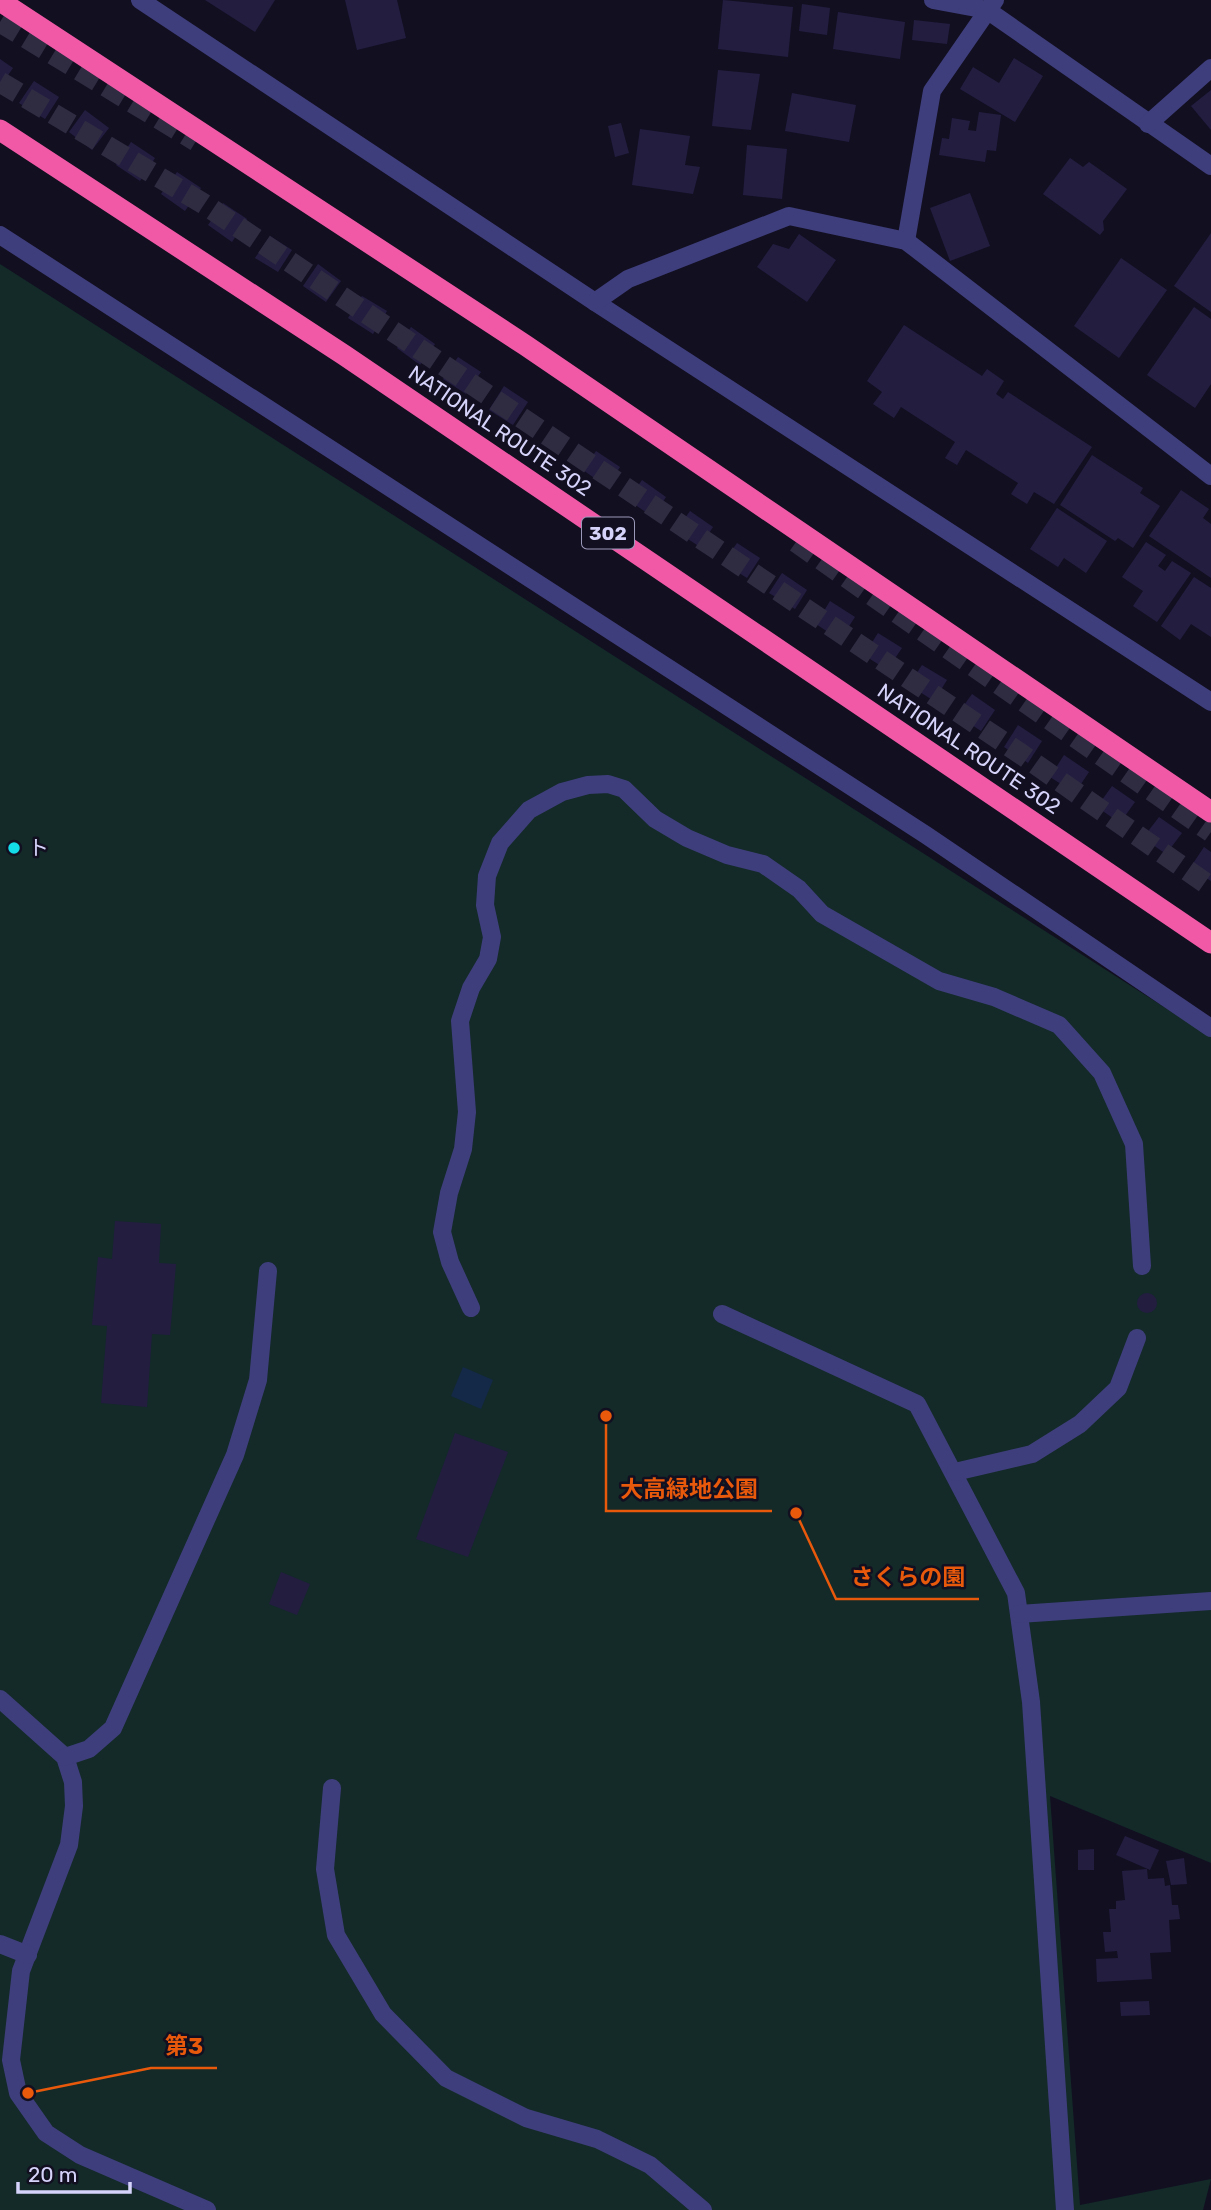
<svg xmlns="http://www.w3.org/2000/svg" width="1211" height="2210" font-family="Rubik,'Noto Sans JP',sans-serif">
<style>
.green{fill:#132a29}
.water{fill:#142947}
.building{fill:#231d40}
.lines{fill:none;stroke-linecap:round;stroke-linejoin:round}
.highway-tunnel{stroke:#2f2c42;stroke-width:21;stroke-dasharray:21 10;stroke-linecap:butt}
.minor{stroke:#3f3e7c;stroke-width:18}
.highway{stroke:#f159a7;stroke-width:21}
.poi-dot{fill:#14d9e7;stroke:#120f21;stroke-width:2.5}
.labels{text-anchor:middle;stroke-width:5;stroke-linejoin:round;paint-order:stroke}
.shield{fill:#120f21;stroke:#9b98ba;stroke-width:2}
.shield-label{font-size:19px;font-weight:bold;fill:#d6d3fb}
.street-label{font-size:21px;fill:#d6d3fb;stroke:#120f21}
.poi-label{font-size:21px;fill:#d6d3fb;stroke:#120f21;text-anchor:start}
.leader{fill:none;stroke:#e8590c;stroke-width:2.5}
.callout-dot{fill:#e8590c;stroke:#120f21;stroke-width:2.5}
.callout-label{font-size:23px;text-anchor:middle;font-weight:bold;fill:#e8590c;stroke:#120f21;stroke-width:5;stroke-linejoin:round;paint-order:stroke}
</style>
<rect width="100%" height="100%" fill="#120f21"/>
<polygon class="green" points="0,264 1211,1037 1211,1863 1050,1796 1080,2205 1211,2179 1203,2210 0,2210"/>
<polygon class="water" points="463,1367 493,1380 481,1409 451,1396"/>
<g class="building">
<polygon points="205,0 275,0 255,32"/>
<polygon points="345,0 397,0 406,38 357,50"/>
<polygon points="723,0 793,7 788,57 718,49"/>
<polygon points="802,4 830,8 827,35 799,31"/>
<polygon points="838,12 905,22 900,59 833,49"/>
<polygon points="914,20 950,24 947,44 912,40"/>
<polygon points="1014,58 1043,76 1015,122 960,89 973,67 999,83"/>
<polygon points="0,59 13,68 0,87"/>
<polygon points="718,70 760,74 751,130 712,126"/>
<polygon points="34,81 59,97 45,119 19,103"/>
<polygon points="1211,90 1211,130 1191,106"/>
<polygon points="792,93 856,105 849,142 785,131"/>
<polygon points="85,110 109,128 92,150 69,132"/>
<polygon points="979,112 1001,115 996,151 987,150 985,162 939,155 942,138 949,139 952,118 970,121 968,130 976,131"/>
<polygon points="621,123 629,153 615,157 608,126"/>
<polygon points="640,129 690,136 685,165 700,167 693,194 632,185"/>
<polygon points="131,142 155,158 140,181 116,165"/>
<polygon points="747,145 787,149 782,199 743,195"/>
<polygon points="1070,158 1083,167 1089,162 1127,189 1103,221 1104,230 1100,235 1043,194"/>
<polygon points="177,172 201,188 185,211 161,194"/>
<polygon points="970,193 990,246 950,261 930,208"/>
<polygon points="223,203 247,219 232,242 208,225"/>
<polygon points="1211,233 1211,312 1174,286"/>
<polygon points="799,234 836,260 807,302 757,267 773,244 789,249"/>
<polygon points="270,236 292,250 278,272 255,258"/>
<polygon points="1121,258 1167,290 1119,358 1074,326"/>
<polygon points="318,264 341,281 326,302 303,286"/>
<polygon points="362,296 387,311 373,334 348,318"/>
<polygon points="1194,307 1211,319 1211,384 1195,408 1147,375"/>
<polygon points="904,325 982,376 987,369 1004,381 996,394 1003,399 1008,392 1092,447 1054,504 1034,492 1027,504 1011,494 1018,483 966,450 957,465 945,458 955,442 901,407 894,418 873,404 882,392 867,381"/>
<polygon points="411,327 435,344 420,365 397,348"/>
<polygon points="458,357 481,372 466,394 443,379"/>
<polygon points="504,386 528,402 513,425 489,410"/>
<polygon points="596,451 620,467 607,487 583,470"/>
<polygon points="1092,455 1143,488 1140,493 1160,506 1133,548 1118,538 1115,541 1060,505"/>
<polygon points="642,480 666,497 653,517 628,500"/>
<polygon points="1181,490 1209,509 1203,518 1211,524 1211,578 1149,536"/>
<polygon points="1057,508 1107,541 1086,573 1064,558 1058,567 1030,549"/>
<polygon points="690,511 713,527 700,547 676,531"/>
<polygon points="1146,542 1166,555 1158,566 1165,571 1172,561 1191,573 1157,622 1133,606 1143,591 1122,577"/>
<polygon points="737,543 760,558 747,578 723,563"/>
<polygon points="782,573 807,590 795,609 769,593"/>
<polygon points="1194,577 1211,588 1211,637 1191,624 1180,640 1161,626"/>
<polygon points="830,601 855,617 840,640 816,624"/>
<polygon points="878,633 902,648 887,670 864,655"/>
<polygon points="922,665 947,680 934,701 909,685"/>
<polygon points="972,694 995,710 981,731 957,715"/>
<polygon points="1018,725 1042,741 1028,763 1004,747"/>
<polygon points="1064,755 1089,772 1075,793 1050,777"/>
<polygon points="1112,786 1135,802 1120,823 1097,807"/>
<polygon points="1159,817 1182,833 1166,854 1143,838"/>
<polygon points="1204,847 1211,852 1211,881 1190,868"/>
<polygon points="115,1221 161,1224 159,1263 176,1264 170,1335 152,1334 147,1407 101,1403 107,1326 92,1325 98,1257 112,1259"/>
<circle cx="1147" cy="1303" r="10"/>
<polygon points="455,1433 508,1452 468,1557 416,1539"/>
<polygon points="281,1572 310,1584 297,1615 269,1604"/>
<polygon points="1125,1836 1159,1850 1150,1870 1116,1855"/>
<polygon points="1094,1849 1094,1870 1078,1870 1078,1850"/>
<polygon points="1184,1858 1187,1884 1171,1885 1166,1861"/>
<polygon points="1147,1869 1148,1879 1164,1878 1165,1886 1170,1885 1172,1905 1178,1905 1180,1919 1169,1920 1171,1952 1150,1953 1152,1979 1097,1982 1096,1959 1118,1958 1117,1951 1105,1952 1103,1932 1111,1932 1109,1909 1116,1909 1116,1901 1125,1900 1122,1871"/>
<polygon points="1149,2001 1150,2015 1121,2016 1120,2002"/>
</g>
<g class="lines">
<g class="highway-tunnel">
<polyline points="0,22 196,141"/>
<polyline points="0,82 204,204 1021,754 1211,887"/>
<polyline points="796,542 1211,832"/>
</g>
<g class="minor">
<polyline points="140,0 595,302 1211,702"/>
<polyline points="933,0 987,10 1211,166"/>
<polyline points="1148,124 1211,68"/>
<polyline points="0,235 926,835 1211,1028"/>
<polyline points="906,241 932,91 995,0"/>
<polyline points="595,302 628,279 789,216 906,241 1211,476"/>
<polyline points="471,1308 450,1262 442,1232 449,1193 463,1149 467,1112 460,1021 471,988 488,959 492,937 485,905 487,876 500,843 529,810 562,792 588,785 608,784 624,789 655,819 687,838 727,855 763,864 799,889 822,914 939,981 994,997 1059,1025 1102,1073 1134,1144 1142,1266"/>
<polyline points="722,1314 917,1404 1016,1593 1031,1702 1065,2210"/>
<polyline points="955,1472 1032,1454 1080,1424 1118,1388 1137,1338"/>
<polyline points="1019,1614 1211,1601"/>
<polyline points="0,1699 65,1757 73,1782 74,1806 69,1845 21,1971 11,2060 18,2093 46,2133 80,2155 207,2210"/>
<polyline points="65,1757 89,1749 113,1728 235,1455 258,1380 268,1271"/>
<polyline points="332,1788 325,1869 336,1935 383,2014 446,2078 526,2118 597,2139 650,2165 703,2210"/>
<polyline points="0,1944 28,1955"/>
</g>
<g class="highway">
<polyline points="0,1 525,345 1211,812"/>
<polyline points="0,130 344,355 1211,943"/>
</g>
</g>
<circle class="poi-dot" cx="14" cy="848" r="7"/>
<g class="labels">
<rect class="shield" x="582" y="517.5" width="52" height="31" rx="5"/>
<g class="shield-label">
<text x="608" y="540">302</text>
</g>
<g class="street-label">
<text transform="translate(500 431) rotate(34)" y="7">NATIONAL ROUTE 302</text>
<text transform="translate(969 749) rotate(34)" y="7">NATIONAL ROUTE 302</text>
</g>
<g class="poi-label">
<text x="28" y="855">ト</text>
</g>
</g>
<path class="leader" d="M606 1416L606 1511H772M796 1513L836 1599H979M28 2093L151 2068H217"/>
<g class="callout-dot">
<circle cx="606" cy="1416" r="7"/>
<circle cx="796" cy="1513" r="7"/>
<circle cx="28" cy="2093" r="7"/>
</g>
<g class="callout-label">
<text x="689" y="1497">大高緑地公園</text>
<text x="908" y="1585">さくらの園</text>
<text x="184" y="2054">第3</text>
</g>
<path d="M18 2182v10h112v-10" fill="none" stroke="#d6d3fb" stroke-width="3.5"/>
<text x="28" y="2182" font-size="21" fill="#d6d3fb" stroke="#120f21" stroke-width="5" paint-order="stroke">20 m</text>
</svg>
